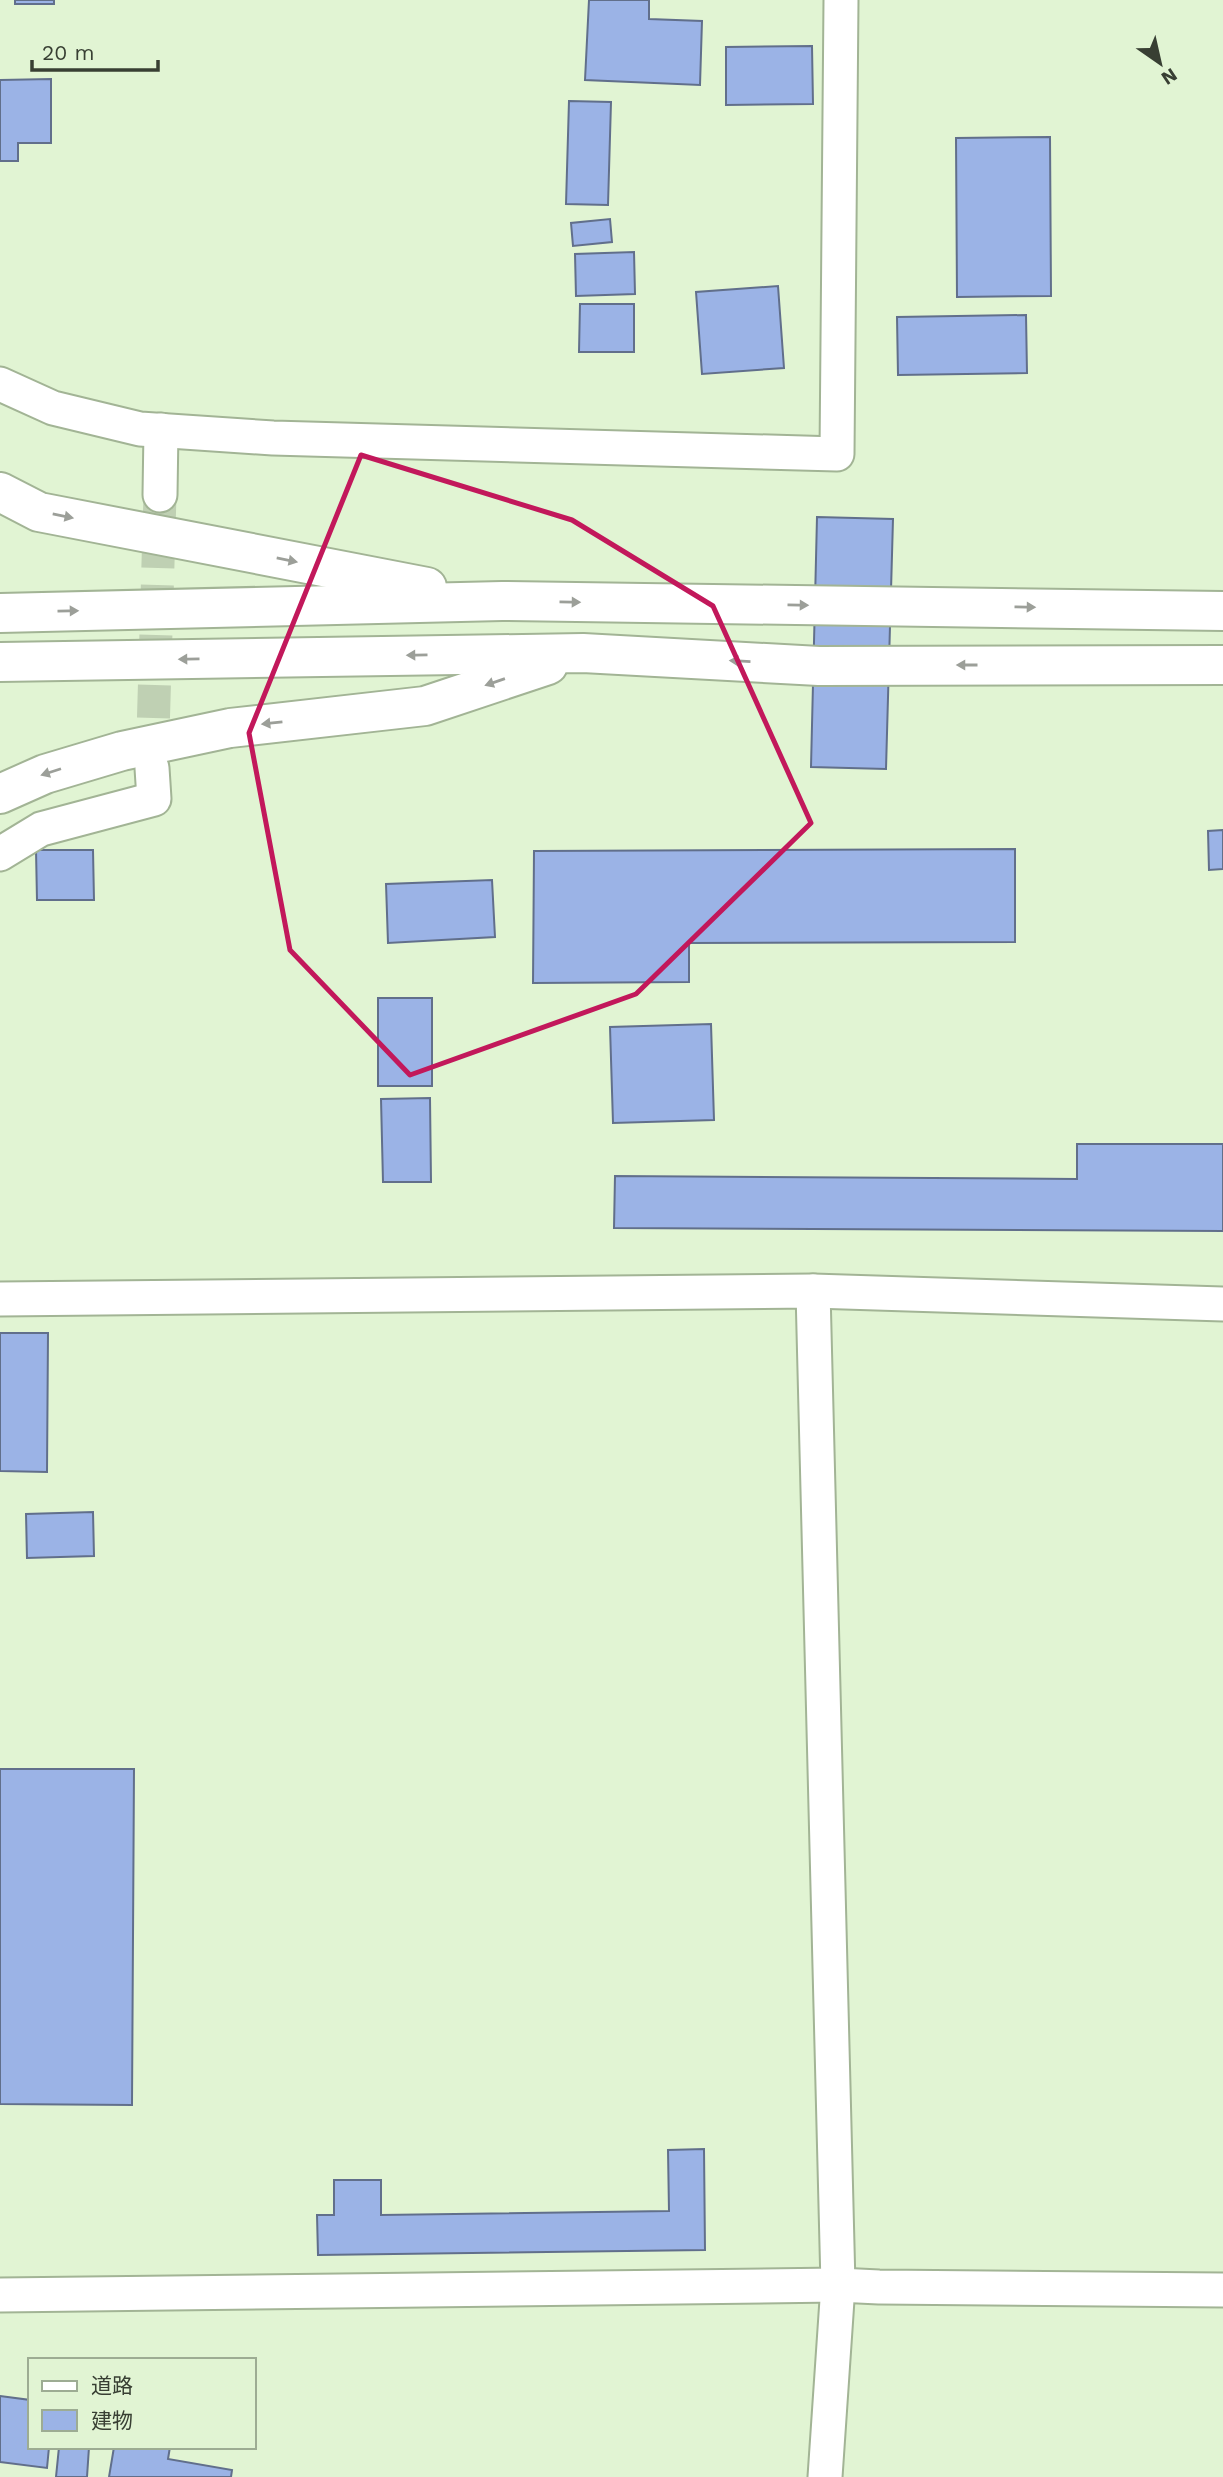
<svg xmlns="http://www.w3.org/2000/svg" width="1223" height="2477" font-family="'Work Sans','Noto Sans JP',sans-serif">
<style>
.building{fill:#9bb3e6;stroke:#616f8b;stroke-width:2}
.lines{fill:none;stroke-linecap:round;stroke-linejoin:round}
.street-tunnel{stroke:#bfd0b3;stroke-width:33;stroke-dasharray:33 17;stroke-linecap:butt}
.street-casing{stroke:#a2b495;stroke-width:37}
.highway-casing{stroke:#a2b495;stroke-width:42}
.street{stroke:#fff;stroke-width:33}
.highway{stroke:#fff;stroke-width:38}
.oneway{fill:#9c9f99}
.marked{fill:none;stroke:#c2185b;stroke-width:5;stroke-linejoin:round}
</style>
<rect width="100%" height="100%" fill="#e1f4d3"/>
<g class="building">
<rect x="15" y="0" width="39" height="4"/>
<polygon points="589,0 649,0 649,19 702,21 700,85 585,80"/>
<polygon points="812,46 813,104 726,105 726,47"/>
<polygon points="51,79 51,143 18,143 18,161 0,161 0,80"/>
<polygon points="569,101 611,102 608,205 566,204"/>
<polygon points="1050,137 1051,296 957,297 956,138"/>
<polygon points="610,219 612,242 573,246 571,223"/>
<polygon points="634,252 635,294 576,296 575,254"/>
<polygon points="778,286 784,368 702,374 696,292"/>
<polygon points="580,304 634,304 634,352 579,352"/>
<polygon points="1026,315 1027,373 898,375 897,317"/>
<polygon points="817,517 893,519 886,769 811,767"/>
<polygon points="1223,830 1223,869 1209,870 1208,831"/>
<polygon points="1015,849 1015,942 689,943 689,982 533,983 534,851"/>
<polygon points="36,850 93,850 94,900 37,900"/>
<polygon points="492,880 495,937 388,943 386,884"/>
<rect x="378" y="998" width="54" height="88"/>
<polygon points="711,1024 714,1120 613,1123 610,1027"/>
<polygon points="430,1098 431,1182 383,1182 381,1099"/>
<polygon points="1077,1144 1223,1144 1223,1231 614,1228 615,1176 1077,1179"/>
<polygon points="0,1333 48,1333 47,1472 0,1471"/>
<polygon points="93,1512 94,1556 27,1558 26,1514"/>
<polygon points="0,1769 134,1769 132,2105 0,2104"/>
<polygon points="704,2149 705,2250 318,2255 317,2215 334,2215 334,2180 381,2180 381,2215 669,2211 668,2150"/>
<polygon points="0,2396 30,2400 30,2447 49,2447 47,2468 0,2462"/>
<polygon points="59,2447 89,2447 87,2477 56,2477"/>
<polygon points="114,2447 170,2447 168,2459 232,2470 231,2477 109,2477"/>
</g>
<g class="lines">
<polyline class="street-tunnel" points="152,768 160,495"/>
<defs>
<g id="street">
<polyline points="0,384 53,408 140,429 273,438 837,454 841,0"/>
<polyline points="160,495 161,430"/>
<polyline points="0,854 41,829 154,799 152,768"/>
<polyline points="813,1291 838,2285 825,2477"/>
<polyline points="0,1299 813,1291 1223,1304"/>
<polyline points="0,2295 838,2285 879,2287 1223,2290"/>
</g>
<g id="highway">
<polyline points="0,492 39,512 427,587"/>
<polyline points="0,613 502,601 1223,611"/>
<polyline points="0,662 583,653 819,666 1223,665"/>
<polyline points="0,794 45,774 122,751 230,728 425,706 548,665"/>
</g>
</defs>
<use href="#street" class="street-casing"/>
<use href="#highway" class="highway-casing"/>
<use href="#street" class="street"/>
<use href="#highway" class="highway"/>
</g>
<defs><path id="oneway-solid" d="M-6-.8H1V-3.2L6.5 0L1 3.2V.8H-6Z" transform="scale(1.75)"/></defs>
<g class="oneway">
<use href="#oneway-solid" transform="translate(63 516) rotate(11)"/>
<use href="#oneway-solid" transform="translate(287 560) rotate(11)"/>
<use href="#oneway-solid" transform="translate(570 602) rotate(1)"/>
<use href="#oneway-solid" transform="translate(798 605) rotate(1)"/>
<use href="#oneway-solid" transform="translate(1025 607) rotate(1)"/>
<use href="#oneway-solid" transform="translate(68 611) rotate(-1)"/>
<use href="#oneway-solid" transform="translate(417 655) rotate(179)"/>
<use href="#oneway-solid" transform="translate(189 659) rotate(179)"/>
<use href="#oneway-solid" transform="translate(740 661) rotate(-177)"/>
<use href="#oneway-solid" transform="translate(967 665) rotate(180)"/>
<use href="#oneway-solid" transform="translate(495 682) rotate(161)"/>
<use href="#oneway-solid" transform="translate(272 723) rotate(174)"/>
<use href="#oneway-solid" transform="translate(51 772) rotate(162)"/>
</g>
<path class="marked" d="M361,455L572,520L713,606L811,823L636,994L410,1075L290,950L249,733Z"/>
<rect x="28" y="2358" width="228" height="91" fill="#e1f4d3" stroke="#9dac93" stroke-width="2"/>
<rect x="42" y="2381" width="35" height="10" fill="#ffffff" stroke="#9dac93" stroke-width="2"/>
<text x="91" y="2393" font-size="21" fill="#383f33">道路</text>
<rect x="42" y="2410" width="35" height="21" fill="#9bb3e6" stroke="#9dac93" stroke-width="2"/>
<text x="91" y="2428" font-size="21" fill="#383f33">建物</text>
<g transform="translate(1160 63) rotate(146)" stroke="#e1f4d3" stroke-width="5" paint-order="stroke">
<path d="M0-5L12 26L0 18L-12 26Z" fill="#383f33"/>
<text y="-10" font-size="19" font-weight="bold" text-anchor="middle" fill="#383f33">N</text>
</g>
<path d="M32 60v10h126v-10" fill="none" stroke="#383f33" stroke-width="3.5"/>
<text x="42" y="60" font-size="21" fill="#383f33" stroke="#e1f4d3" stroke-width="5" paint-order="stroke">20 m</text>
</svg>
